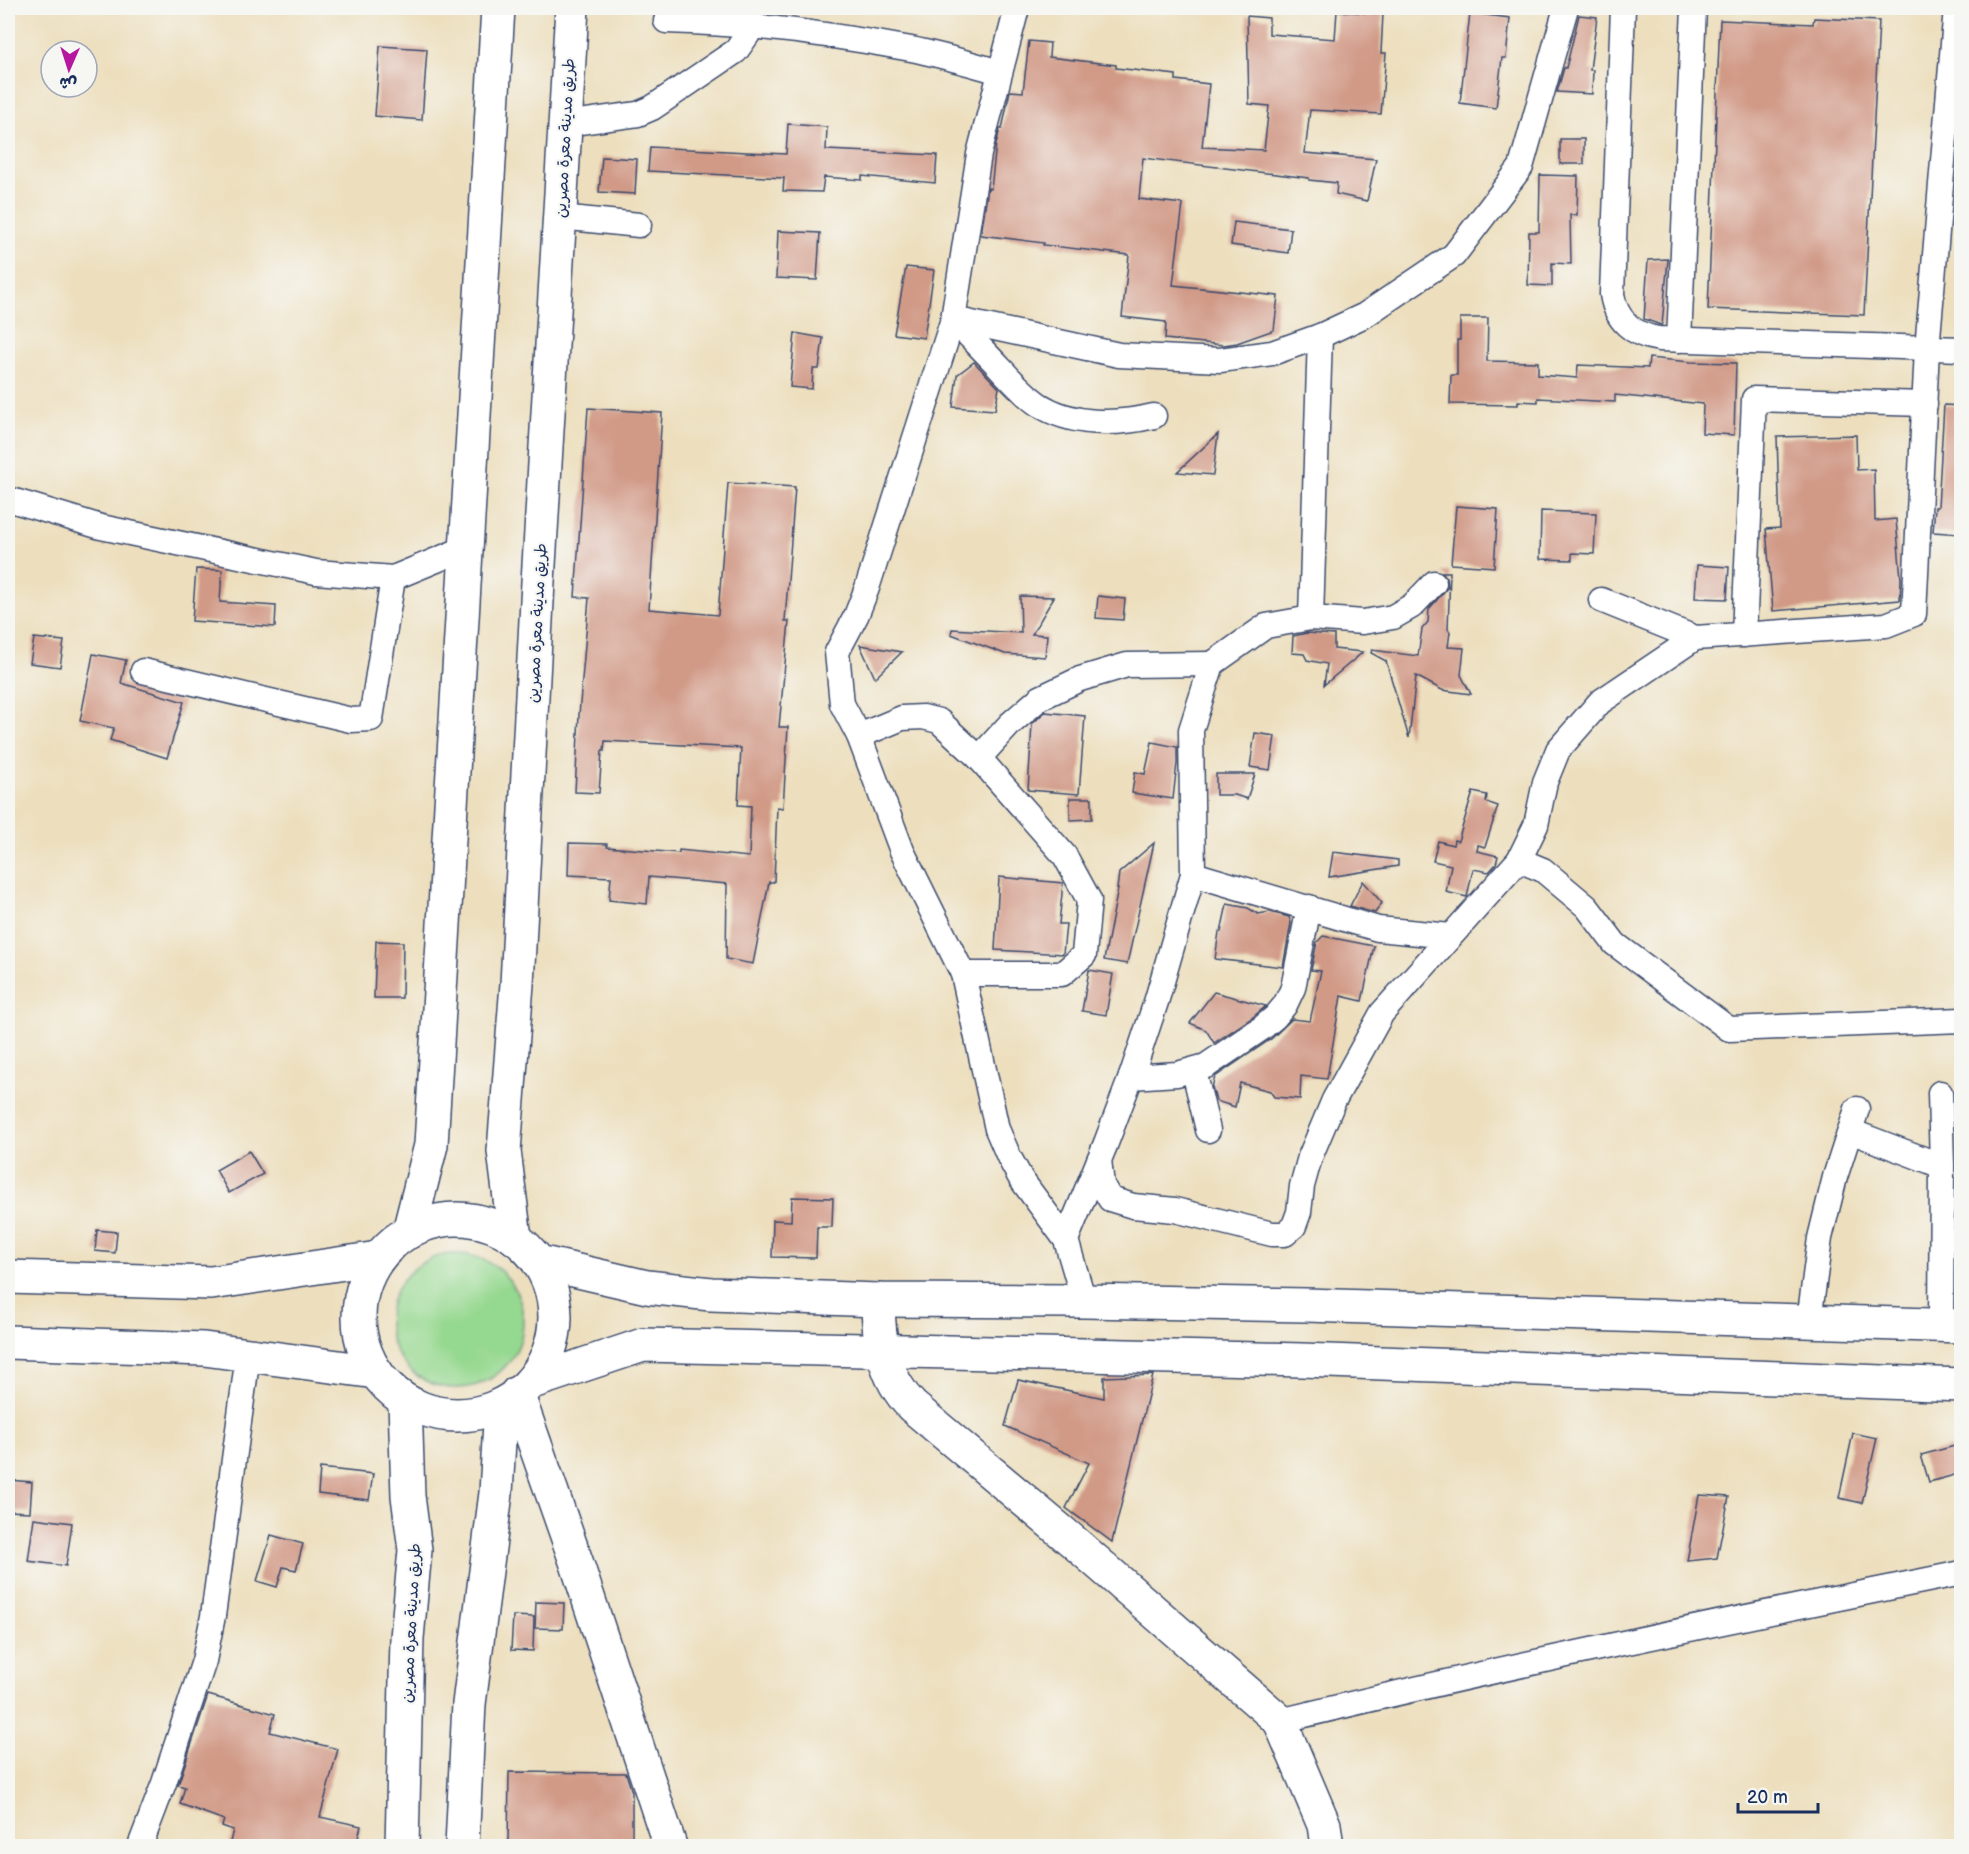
<svg xmlns="http://www.w3.org/2000/svg" width="1969" height="1854" font-family="'Balsamiq Sans','Playpen Sans Arabic',sans-serif">
<style>
.green{fill:#95d88f;stroke:#588476;stroke-width:1.5}
.building{fill:#d19a87}
.lines{fill:none;stroke-linecap:round;stroke-linejoin:round}
.street-casing{stroke:#3a496c;stroke-width:27}
.secondary-casing{stroke:#3a496c;stroke-width:36}
.primary-casing{stroke:#3a496c;stroke-width:36}
.street{stroke:#fff;stroke-width:24}
.secondary{stroke:#fff;stroke-width:33}
.primary{stroke:#fff;stroke-width:33}
.labels{text-anchor:middle;stroke-width:4.5;stroke-linejoin:round;paint-order:stroke}
.street-label{font-size:16px;fill:#1b2f5e;stroke:#f6f6f2}
</style>
<rect width="100%" height="100%" fill="#f6f6f2"/>
<filter id="ink" filterUnits="userSpaceOnUse"><feTurbulence type="fractalNoise" baseFrequency=".0167" numOctaves="2"/><feDisplacementMap in="SourceGraphic" scale="12" xChannelSelector="R" yChannelSelector="G"/><feConvolveMatrix kernelMatrix="1 2 1 2 8 2 1 2 1" color-interpolation-filters="sRGB"/></filter>
<filter id="wash" filterUnits="userSpaceOnUse"><feTurbulence type="fractalNoise" baseFrequency=".008" numOctaves="4" result="noise"/><feDisplacementMap in="SourceGraphic" scale="24" xChannelSelector="R" yChannelSelector="G"/><feGaussianBlur stdDeviation="1.35" result="paint"/><feColorMatrix in="noise" values="0 0 0 0 0 0 0 0 0 0 0 0 0 0 0 0 0 1.4 0 .05"/><feComposite in="paint" operator="in"/></filter>
<g filter="url(#wash)">
<rect width="100%" height="100%" fill="#eddfbe"/>
<circle class="green" cx="456" cy="1321" r="67"/>
<g id="blocks">
<g class="building">
<polygon points="1337,11 1383,14 1381,53 1386,53 1381,114 1310,110 1305,153 1376,159 1367,201 1336,194 1337,183 1309,180 1309,178 1143,158 1139,199 1183,204 1173,285 1278,296 1274,330 1237,343 1224,345 1165,339 1166,322 1122,317 1129,255 1043,245 1044,243 981,235 988,188 991,189 996,144 1000,129 1002,129 1010,91 1023,92 1029,41 1050,43 1049,57 1116,65 1116,68 1176,75 1176,80 1209,84 1202,147 1264,150 1269,106 1249,104 1247,16 1269,18 1269,34 1335,39"/>
<polygon points="1470,13 1510,18 1506,58 1502,58 1496,108 1460,103"/>
<polygon points="1579,15 1597,17 1590,70 1593,70 1592,94 1557,92 1564,68 1566,68"/>
<polygon points="1814,18 1879,21 1864,315 1708,309 1720,20 1813,24"/>
<polygon points="380,46 427,49 422,120 375,116"/>
<polygon points="788,124 827,127 826,150 937,155 935,183 862,176 862,180 824,177 822,192 783,191 784,178 648,171 650,147 786,154"/>
<rect x="1560" y="139" width="24" height="25"/>
<polygon points="602,157 637,159 635,194 599,192"/>
<polygon points="1540,175 1578,176 1577,215 1570,215 1571,264 1552,263 1552,286 1528,285 1529,232 1539,232"/>
<polygon points="1234,222 1291,229 1288,253 1231,245"/>
<polygon points="778,231 820,233 817,280 776,278"/>
<polygon points="1668,259 1662,325 1661,325 1644,319 1648,260"/>
<polygon points="906,267 934,270 924,338 894,334"/>
<polygon points="1460,318 1488,318 1487,361 1538,362 1538,375 1577,378 1578,365 1648,368 1649,358 1691,362 1736,363 1734,435 1702,433 1703,404 1615,395 1615,402 1538,398 1538,402 1518,401 1518,405 1450,404 1451,375 1457,375 1457,340 1460,340"/>
<polygon points="795,333 823,338 819,369 813,369 812,389 790,387"/>
<polygon points="974,362 999,388 995,410 953,407 957,375"/>
<polygon points="1944,405 1962,406 1962,534 1933,532 1935,507 1938,507"/>
<polygon points="588,408 662,413 649,609 718,615 728,483 795,487 785,621 789,621 779,727 788,727 783,808 777,807 774,882 769,882 753,964 726,959 727,884 649,877 647,904 609,900 611,877 568,875 569,843 607,844 607,847 679,853 679,850 749,857 751,806 738,805 741,748 605,741 604,751 602,751 599,793 575,792 579,715 589,598 575,597"/>
<polygon points="1218,434 1213,475 1177,472"/>
<polygon points="1856,435 1857,470 1874,469 1875,521 1896,519 1901,579 1900,600 1773,611 1766,529 1780,528 1777,437"/>
<polygon points="1456,506 1498,509 1494,567 1451,564"/>
<polygon points="1541,511 1596,513 1594,554 1572,553 1572,560 1540,559"/>
<polygon points="1697,565 1729,567 1727,599 1695,598"/>
<polygon points="196,569 222,570 220,602 276,606 275,627 192,621"/>
<polygon points="1442,572 1450,572 1448,629 1450,632 1448,647 1464,648 1461,675 1471,694 1442,690 1416,676 1409,738 1386,661 1371,653 1372,650 1418,656 1422,629 1428,622 1429,609 1448,587 1447,578"/>
<polygon points="1020,596 1054,597 1032,634 1047,635 1045,657 1005,654 951,634 952,629 1021,633"/>
<polygon points="1098,596 1125,599 1123,620 1096,618"/>
<polygon points="1307,633 1334,635 1334,649 1363,652 1324,685 1327,664 1307,660 1304,654 1292,653 1293,636"/>
<polygon points="34,638 64,641 60,667 30,663"/>
<polygon points="860,645 902,652 875,678"/>
<polygon points="93,654 126,660 121,683 184,702 167,758 110,740 114,728 80,721"/>
<polygon points="1045,712 1085,716 1079,794 1028,790 1032,724"/>
<polygon points="1255,733 1275,736 1270,770 1250,767"/>
<polygon points="1152,742 1177,747 1177,763 1173,799 1132,793 1135,772 1145,774"/>
<polygon points="1216,774 1255,774 1247,799 1235,795 1216,795"/>
<polygon points="1473,792 1487,795 1486,802 1498,806 1485,847 1478,845 1477,851 1498,856 1496,864 1489,872 1473,869 1467,897 1446,892 1451,865 1433,861 1438,841 1453,845 1454,840 1458,841"/>
<polygon points="1070,798 1092,798 1092,819 1070,820"/>
<polygon points="1154,843 1127,964 1104,960 1118,889 1117,889 1119,873"/>
<polygon points="1333,852 1398,860 1398,866 1329,877"/>
<polygon points="999,877 1063,883 1059,924 1066,924 1063,954 995,950"/>
<polygon points="1363,881 1382,903 1375,913 1350,906"/>
<polygon points="1227,904 1248,908 1258,914 1270,912 1289,917 1291,923 1283,967 1215,959 1219,932 1221,932"/>
<polygon points="1323,936 1374,946 1362,1001 1341,996 1327,1079 1301,1076 1300,1099 1274,1097 1270,1091 1240,1083 1235,1107 1216,1101 1212,1087 1215,1077 1271,1039 1292,1019 1310,1021 1321,971 1311,970 1317,942"/>
<polygon points="376,941 403,942 402,998 374,998"/>
<polygon points="1089,970 1113,974 1106,1015 1082,1011"/>
<polygon points="1214,992 1266,1006 1253,1017 1214,1043 1206,1030 1190,1023"/>
<polygon points="249,1151 263,1174 229,1193 216,1170"/>
<polygon points="792,1197 833,1198 832,1227 817,1227 816,1258 772,1257 773,1220 791,1221"/>
<polygon points="97,1230 117,1232 115,1253 95,1251"/>
<polygon points="1153,1375 1112,1542 1066,1508 1089,1463 1005,1426 1018,1380 1104,1398 1104,1377"/>
<polygon points="1853,1433 1877,1438 1862,1503 1839,1498"/>
<polygon points="1962,1444 1962,1473 1929,1482 1921,1455"/>
<polygon points="320,1468 373,1474 369,1500 318,1494"/>
<polygon points="8,1480 32,1482 30,1512 8,1511"/>
<polygon points="1699,1495 1729,1497 1717,1558 1687,1561"/>
<polygon points="34,1518 72,1523 66,1566 28,1561"/>
<polygon points="271,1535 303,1544 296,1570 283,1567 277,1587 257,1581"/>
<polygon points="536,1602 564,1603 563,1629 535,1628"/>
<polygon points="513,1616 534,1617 533,1651 511,1650"/>
<polygon points="208,1695 275,1714 270,1732 338,1749 320,1817 361,1826 356,1846 229,1846 233,1830 222,1826 224,1820 180,1804 185,1787 178,1785"/>
<polygon points="509,1772 626,1773 632,1792 632,1846 508,1846"/>
</g>
</g>
</g>
<g filter="url(#ink)">
<use href="#blocks" fill-opacity="0" stroke="#3a496c" stroke-width="1.5"/>
<g class="lines">
<defs>
<g id="street">
<polyline points="1017,8 979,154 953,319 867,588 856,616 837,652 842,704 859,736 902,851 963,974 997,1129 1009,1157 1021,1179 1066,1240 1084,1301"/>
<path d="M1623,8L1612,294C1616,321 1633,335 1659,339L1962,349"/>
<polyline points="1956,8 1927,349 1914,614 1886,625 1695,638 1600,702 1558,750 1545,782 1536,825 1519,860 1543,870 1587,907 1615,944 1729,1029 1962,1020"/>
<path d="M666,21C748,23 830,34 911,49C941,55 971,64 1000,72"/>
<polyline points="565,124 638,114 652,108 736,51 748,34 749,25"/>
<polyline points="560,217 639,225"/>
<polyline points="953,319 1119,355 1220,360 1272,353 1320,336 1365,315 1454,255 1521,167 1566,8"/>
<path d="M953,319C969,336 985,352 1001,369C1012,381 1024,394 1038,404C1072,426 1116,425 1154,416"/>
<polyline points="1679,340 1694,8"/>
<polyline points="8,499 101,527 316,572 393,578 468,547"/>
<polyline points="1601,600 1695,638"/>
<polyline points="1311,618 1320,336"/>
<polyline points="1744,635 1754,399 1925,404"/>
<polyline points="143,671 351,720 371,719 393,578"/>
<polyline points="859,736 902,718 923,717 939,721 979,758 1065,856 1089,900 1084,955 1062,974 963,974"/>
<polyline points="979,758 1010,724 1040,698 1080,679 1127,665 1212,664"/>
<polyline points="1193,874 1378,929 1450,936"/>
<polyline points="1194,1071 1208,1130"/>
<polyline points="1131,1077 1177,1074 1206,1066 1262,1028 1275,1017 1285,1005 1293,988 1309,907"/>
<polyline points="1940,1093 1942,1166 1941,1326"/>
<polyline points="1850,1131 1942,1166"/>
<polyline points="1099,1160 1102,1185 1110,1199 1133,1206 1175,1210 1272,1234 1285,1234 1294,1226 1299,1212 1302,1186 1310,1157 1334,1100 1382,1013 1519,860"/>
<polyline points="1066,1240 1106,1143 1131,1077 1157,999 1193,874 1191,730 1212,664 1266,626 1311,618 1363,622 1393,617 1412,606 1434,583"/>
<polyline points="1809,1321 1820,1238 1835,1177 1857,1109"/>
<path d="M1280,1721C1506,1666 1734,1619 1962,1573"/>
<polyline points="140,1846 164,1783 204,1661 213,1616 248,1355"/>
</g>
<g id="secondary">
<polyline points="409,1232 431,1145 498,8"/>
<polyline points="515,1238 504,1151 517,984 538,582 572,8"/>
<path d="M878,1300C878,1339 884,1377 912,1406L1075,1543L1280,1721L1324,1825L1327,1846"/>
<polyline points="517,1393 577,1564 670,1846"/>
<polyline points="402,1846 407,1638 415,1550 408,1496 405,1401"/>
<polyline points="462,1846 469,1704 496,1493 501,1405"/>
</g>
<g id="primary">
<circle cx="457" cy="1317" r="98"/>
<polyline points="539,1262 647,1287 711,1294 878,1300 1084,1301 1306,1305 1962,1326"/>
<polyline points="8,1277 211,1283 378,1258"/>
<polyline points="8,1342 204,1349 376,1372"/>
<polyline points="532,1382 643,1345 1302,1360 1962,1385"/>
</g>
</defs>
<use href="#street" class="street-casing"/>
<use href="#secondary" class="secondary-casing"/>
<use href="#primary" class="primary-casing"/>
<use href="#street" class="street"/>
<use href="#secondary" class="secondary"/>
<use href="#primary" class="primary"/>
</g>
</g>
<g class="labels">
<g class="street-label">
<text transform="translate(564 138) rotate(-87)" y="6">طريق مدينة معرة مصرين</text>
<text transform="translate(536 623) rotate(-87)" y="6">طريق مدينة معرة مصرين</text>
<text transform="translate(410 1623) rotate(-87)" y="6">طريق مدينة معرة مصرين</text>
</g>
</g>
<rect width="1969" height="1854" fill="none" stroke="#f6f6f2" stroke-width="30"/>
<g transform="translate(69 69) rotate(183)"><circle r="28" fill="#f6f6f2" stroke="#9ea6b7" stroke-width="1.5"/>
<path d="M0-4.5L10 22L0 15L-10 22Z" fill="#b5179e"/>
<text y="-9" font-size="16" font-weight="bold" text-anchor="middle" fill="#1b2f5e">ش</text>
</g>
<path d="M1738 1803v9h80v-9" fill="none" stroke="#1b2f5e" stroke-width="3"/>
<text x="1747" y="1803" font-size="18" fill="#1b2f5e" stroke="#f6f6f2" stroke-width="4.5" paint-order="stroke">20 m</text>
</svg>
